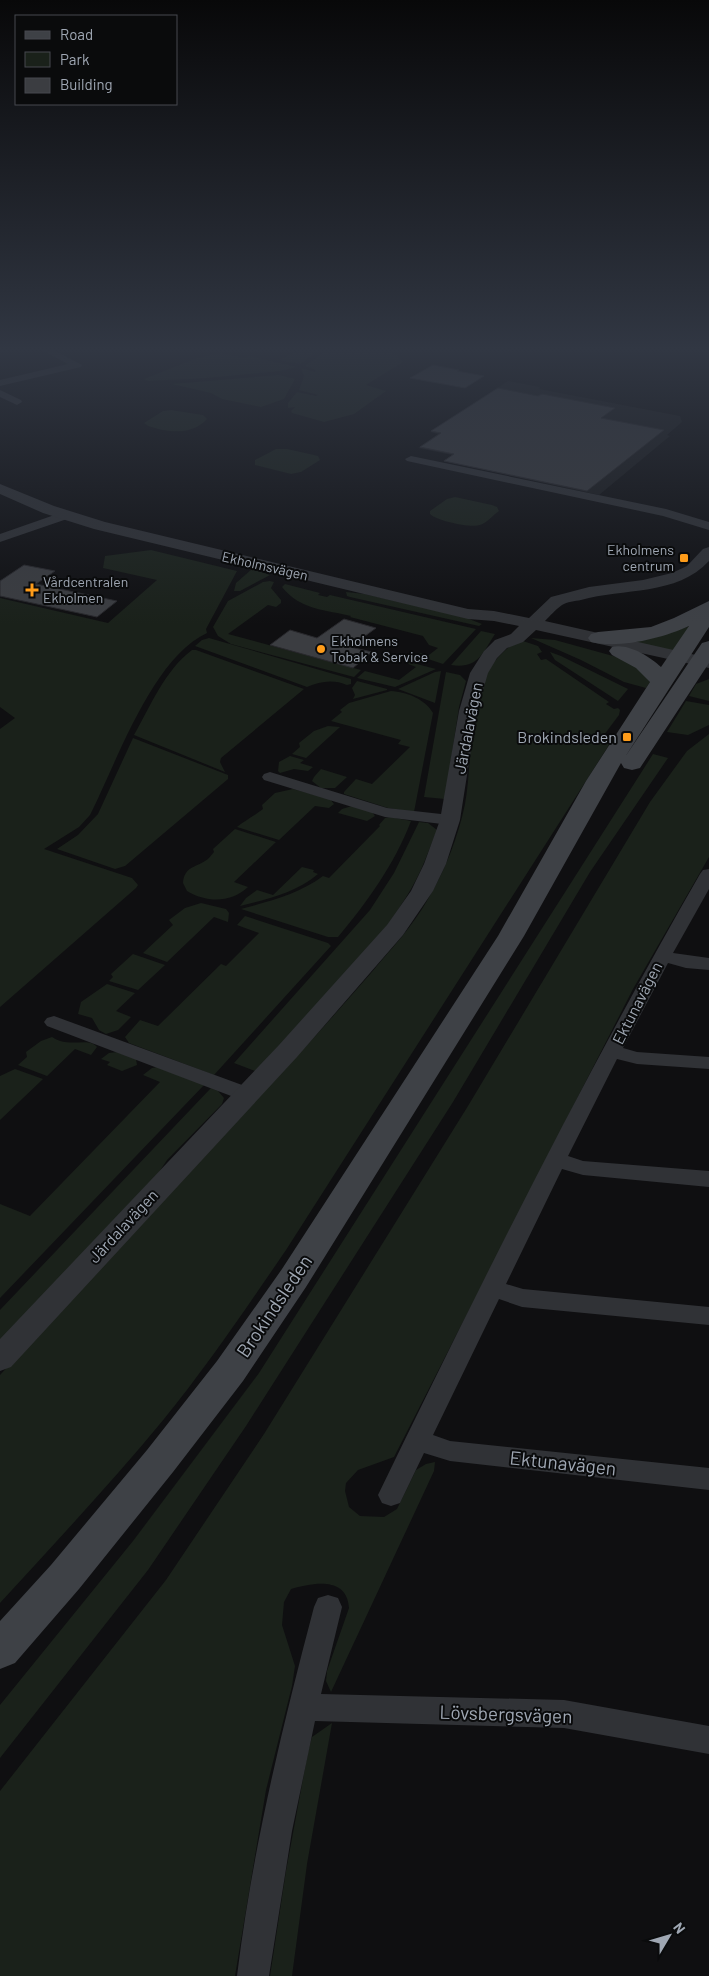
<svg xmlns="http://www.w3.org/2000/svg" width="709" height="1976" font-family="Barlow,sans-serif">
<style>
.built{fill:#1b1c1e}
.green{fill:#1a211a}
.building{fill:#3b3d41;stroke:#29292d}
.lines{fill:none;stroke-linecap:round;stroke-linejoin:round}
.minor{fill:#303236;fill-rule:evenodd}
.tertiary{fill:#303236;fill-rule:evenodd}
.secondary{fill:#3e4146;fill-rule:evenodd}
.poi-dot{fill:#fe9c1a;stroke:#0a0b0c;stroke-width:2}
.labels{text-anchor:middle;stroke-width:4;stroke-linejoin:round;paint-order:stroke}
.far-poi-label{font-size:14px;fill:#9fa7b3;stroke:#0a0b0c;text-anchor:start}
.far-street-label{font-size:14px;fill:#9fa7b3;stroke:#0a0b0c}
.street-label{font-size:16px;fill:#9fa7b3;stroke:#0a0b0c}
.poi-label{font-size:16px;fill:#9fa7b3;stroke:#0a0b0c;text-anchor:end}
.near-street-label{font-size:19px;fill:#9fa7b3;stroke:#0a0b0c}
</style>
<rect width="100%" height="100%" fill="#0f0f11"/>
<polygon class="built" points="508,381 540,387 539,389 680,416 682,422 667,435 670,436 599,495 443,461 452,455 418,448 438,434 430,432"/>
<g class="green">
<polygon points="304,348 323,348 300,364 279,360"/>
<polygon points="329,348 390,348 403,362 366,385 386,391 354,414 324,422 292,413 291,411 295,407 288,408 288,403 297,392 316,396 318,395 299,390 304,376 301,368 315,372 316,370 305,366"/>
<polygon points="221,353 245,358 249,356 297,367 280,371 207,378 148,381 144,379 197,358"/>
<polygon points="279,375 295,379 284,399 261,407 222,399 211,393 172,384"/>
<path d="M171,410L203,415L207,419C194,433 177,433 158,429C153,427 148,427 144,423L163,411Z"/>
<polygon points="276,449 287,449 314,455 318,456 320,460 301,472 291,474 255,465 255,460"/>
<path d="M455,497L492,505L497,507L499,511C493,515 487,523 480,525C470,528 437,521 430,514V511L447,499Z"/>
<path d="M151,550L237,571L206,629L207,633C152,658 116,764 90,815L79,827L44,849L132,878L138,885L136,888L0,1007V729L15,718L0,707V598L108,623L157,580L103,568L105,556Z"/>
<polygon points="252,569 270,575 240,591 234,591 236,583"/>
<polygon points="270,581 274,582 271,588 281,600 281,603 276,607 268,605 228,634 361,670 354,677 231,644 218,636 213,627 228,601 263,582"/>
<path d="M285,584L320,593L318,595L327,597L330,595L476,629L443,664L419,656L420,653L429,655L438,648L429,645L423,636L350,617L351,616C327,610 300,610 282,587Z"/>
<polygon points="346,592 365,594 464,617 482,624 479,626 350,597 347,596"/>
<polygon points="693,625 675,651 625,641 660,636"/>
<path d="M481,631L495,634C482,654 478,669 451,665Z"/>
<path d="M209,638L351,679V684L347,685C334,679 320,681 307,687L195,646L202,640Z"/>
<polygon points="531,638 555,640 624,659 634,663 650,682 646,688 624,682 581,660"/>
<path d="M520,640L538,646L542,652L537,654L541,660L546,659L609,702L606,704L614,709L618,708L620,710L619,715L604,735L611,737L609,745L286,1250C247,1307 208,1365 164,1419C112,1482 56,1542 0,1603V1375C89,1278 179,1182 269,1086C304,1049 338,1011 371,973C391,949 413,926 428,899C445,870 458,838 465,804C475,750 462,671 520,640Z"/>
<path d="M192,650H196L304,689L221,758L220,762L225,772L134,735C150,707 165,670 192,650Z"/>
<polygon points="550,652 561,656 628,689 618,701 555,660"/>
<polygon points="409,662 436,669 395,687 357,678 365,671 399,680 416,667 406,663"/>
<polygon points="441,671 435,703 398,689 435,672"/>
<polygon points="446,672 460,675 466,681 459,707 445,799 424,797"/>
<polygon points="709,679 709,701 689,696 696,684"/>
<polygon points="357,681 387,689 387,690 353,699 355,695 352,688"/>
<path d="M391,691C407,692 425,699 433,713L414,812L388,808L344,794V792L356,779L372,784L410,747L398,744L401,740L331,721L342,712L340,710L349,703Z"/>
<polygon points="686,701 709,705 709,725 688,735 667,732"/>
<polygon points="328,726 340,727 306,758 292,754 300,747 299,743 314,731"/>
<path d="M709,734V857L633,989L394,1457L358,1470L346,1483L345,1491L349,1507L360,1516L384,1517L397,1509L416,1470L426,1464L435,1462L434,1471L331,1692L326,1681L327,1671L349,1608C347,1576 313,1583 291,1589L284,1602L282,1625L295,1666L292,1686L266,1790L235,1976H0V1791L166,1580L264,1434L468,1106L650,802L687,751Z"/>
<polygon points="133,738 228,775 228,779 125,866 115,869 57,849 78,835 98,814"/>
<polygon points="653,754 668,758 590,872 453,1102 246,1426 148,1570 0,1758 0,1705 133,1541 259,1373"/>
<polygon points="290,756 304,760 300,763 313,767 308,771 294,769 280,773 278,771 279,762"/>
<polygon points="321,769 347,777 335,788 321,788 312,781 314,777"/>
<path d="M293,789L330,799L334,804L329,808L315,806L279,840L237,827C246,820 254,816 263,809L262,805L275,793Z"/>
<polygon points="352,806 372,812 375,816 367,821 338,813 342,809"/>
<path d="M390,817L411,821C394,865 368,901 338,937H328L241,909C270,901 299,894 323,876L329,878L380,826L379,825L385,818Z"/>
<path d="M419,822L428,823L437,830C429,849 422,871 411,889C371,958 309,1014 255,1071L234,1063L370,910L394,873Z"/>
<path d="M235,829L276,842L234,882L248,887C231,903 207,903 187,891L183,883C184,867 196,867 205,861C209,859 211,855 214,852L213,849Z"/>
<path d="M302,867L314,870L313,872L318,874C296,893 267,899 240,906L246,898L257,890L273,895Z"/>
<polygon points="201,903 226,909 229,913 228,922 214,917 167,962 143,953 173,925 169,920 185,908"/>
<polygon points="245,916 328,943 331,946 214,1075 129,1043 125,1037 140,1020 158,1026 221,964 226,966 259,933 237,925"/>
<polygon points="133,954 165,965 138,990 109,981 113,977 111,974"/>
<polygon points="107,984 135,993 116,1011 131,1017 118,1030 106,1034 99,1030 92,1018 78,1014 81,1002"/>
<path d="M52,1037C69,1049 89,1036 97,1047L91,1055L75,1049L47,1076L18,1065L27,1057L26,1052L41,1041Z"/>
<polygon points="117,1052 136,1059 137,1065 122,1071 107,1065 110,1062 101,1059 109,1053"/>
<polygon points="157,1067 204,1085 0,1298 0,1204 30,1216 160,1082 143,1075 152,1068"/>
<polygon points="15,1069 43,1079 0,1120 0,1076"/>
<polygon points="211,1088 218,1091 224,1098 222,1104 167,1160 159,1172 0,1341 0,1310"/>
<polygon points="332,1723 307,1864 292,1976 270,1976 286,1871 308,1752 312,1737"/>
</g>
<g class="building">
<polygon points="433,365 459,370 457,371 484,376 465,388 410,378"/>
<polygon points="498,388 538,396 542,394 615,408 601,418 664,430 587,491 444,461 454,454 420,447 441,433 431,431"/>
<polygon points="24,565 55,571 36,584 117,601 97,617 0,596 0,581"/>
<polygon points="344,619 376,628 350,647 372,652 353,668 270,645 290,630 317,638"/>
</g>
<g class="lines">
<g class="minor">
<polygon points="0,348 11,348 0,352"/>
<polygon points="38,348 50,348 82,365 81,367 0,386 0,380 68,364"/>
<polygon points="0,390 21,400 22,402 17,405 0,397"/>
<polygon points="411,456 666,509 709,522 709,530 663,516 407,461 405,459"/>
<polygon points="63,512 67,513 69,516 67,519 0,542 0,534"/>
<polygon points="270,772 387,808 450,815 456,817 458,820 456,823 450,825 385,817 264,780 262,777 264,774"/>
<path d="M709,869V889L673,953L709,958V970L686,968L668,963L623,1048L637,1052L709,1057V1069L637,1064L617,1059L568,1156L583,1161L709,1171V1187L583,1175L562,1169L506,1284L523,1289L709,1307V1325L522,1307L499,1299L433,1435L450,1441L709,1468V1490L450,1461L424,1453L400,1503L391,1506L382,1503L378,1495C480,1285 584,1076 700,874L703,870Z"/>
<polygon points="54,1016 253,1089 256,1094 253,1099 246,1101 239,1099 47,1026 44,1022 47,1018"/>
<path d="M328,1595L338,1598L342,1607L321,1694L564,1700L709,1726V1754L564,1728L315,1721L292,1831L269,1976H237C252,1851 282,1728 314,1607L318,1598Z"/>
</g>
<path class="tertiary" d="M0,484L54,506L105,522L468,609L494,611L529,618L551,597L589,587L643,580L672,573L687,566L703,549L709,547V561C677,596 623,588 581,600C575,601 567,602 562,605C556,609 550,616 545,621L709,658V668L536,630L523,642L507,648L497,658L488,673L477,711L460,820L446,864L433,891L403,935L297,1057L11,1367L0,1371V1339L279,1045L387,925L411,891L424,864L440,820L459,711L470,673L484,651L495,640L511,634L519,626L494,621L468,619L94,529L43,513L0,494Z"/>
<path class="secondary" d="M709,601V627L625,757L702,643L709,641V663L640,768L632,770L624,768L621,763L524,936L306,1287L243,1381L173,1472L79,1589L15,1663L0,1669V1621L51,1565L147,1450L217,1361L282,1269L498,936L586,781L650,682L636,668L612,655L609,651L612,647C628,643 649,656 661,667L689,626C663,638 620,649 591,642L588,638L591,634L598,632L651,627L674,618Z"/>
</g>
<linearGradient id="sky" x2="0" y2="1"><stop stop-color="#080809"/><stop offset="0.56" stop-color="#313743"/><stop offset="1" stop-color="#313743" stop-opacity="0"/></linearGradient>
<rect width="709" height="624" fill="url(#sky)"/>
<g class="poi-dot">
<rect x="679" y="553" width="10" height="10" rx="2.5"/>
<path d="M29.5 582.5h5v5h5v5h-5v5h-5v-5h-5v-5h5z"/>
<circle cx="321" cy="649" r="5"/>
<rect x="622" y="732" width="10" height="10" rx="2.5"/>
</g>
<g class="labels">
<g class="far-poi-label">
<text x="674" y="555" text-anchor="end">Ekholmens<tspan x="674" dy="16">centrum</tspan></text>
<text x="43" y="587">Vårdcentralen<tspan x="43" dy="16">Ekholmen</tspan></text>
<text x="331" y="646">Ekholmens<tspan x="331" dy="16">Tobak &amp; Service</tspan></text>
</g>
<g class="far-street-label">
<text transform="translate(265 566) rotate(13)" y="5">Ekholmsvägen</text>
</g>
<g class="street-label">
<text transform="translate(468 728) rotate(-79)" y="6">Järdalavägen</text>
<text transform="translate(637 1003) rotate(-63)" y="6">Ektunavägen</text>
<text transform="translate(123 1226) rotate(-47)" y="6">Järdalavägen</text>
</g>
<g class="poi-label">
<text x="617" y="743">Brokindsleden</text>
</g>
<g class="near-street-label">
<text transform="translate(274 1306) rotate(-56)" y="7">Brokindsleden</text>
<text transform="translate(563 1463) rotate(6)" y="7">Ektunavägen</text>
<text transform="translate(506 1714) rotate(2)" y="7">Lövsbergsvägen</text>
</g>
</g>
<rect x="15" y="15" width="162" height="90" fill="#0a0b0c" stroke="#46494f"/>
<rect x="25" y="31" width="25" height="8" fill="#3e4146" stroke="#46494f"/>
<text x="60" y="40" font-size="15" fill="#9fa7b3">Road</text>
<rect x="25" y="52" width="25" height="15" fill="#1a211a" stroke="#46494f"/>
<text x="60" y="65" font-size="15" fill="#9fa7b3">Park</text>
<rect x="25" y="78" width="25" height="15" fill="#3b3d41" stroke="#46494f"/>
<text x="60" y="90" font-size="15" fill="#9fa7b3">Building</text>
<g transform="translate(669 1936) rotate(52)" stroke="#0a0b0c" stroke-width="4" paint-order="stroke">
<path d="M0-4L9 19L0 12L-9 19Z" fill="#9fa7b3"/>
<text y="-8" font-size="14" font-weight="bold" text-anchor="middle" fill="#9fa7b3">N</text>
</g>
</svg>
